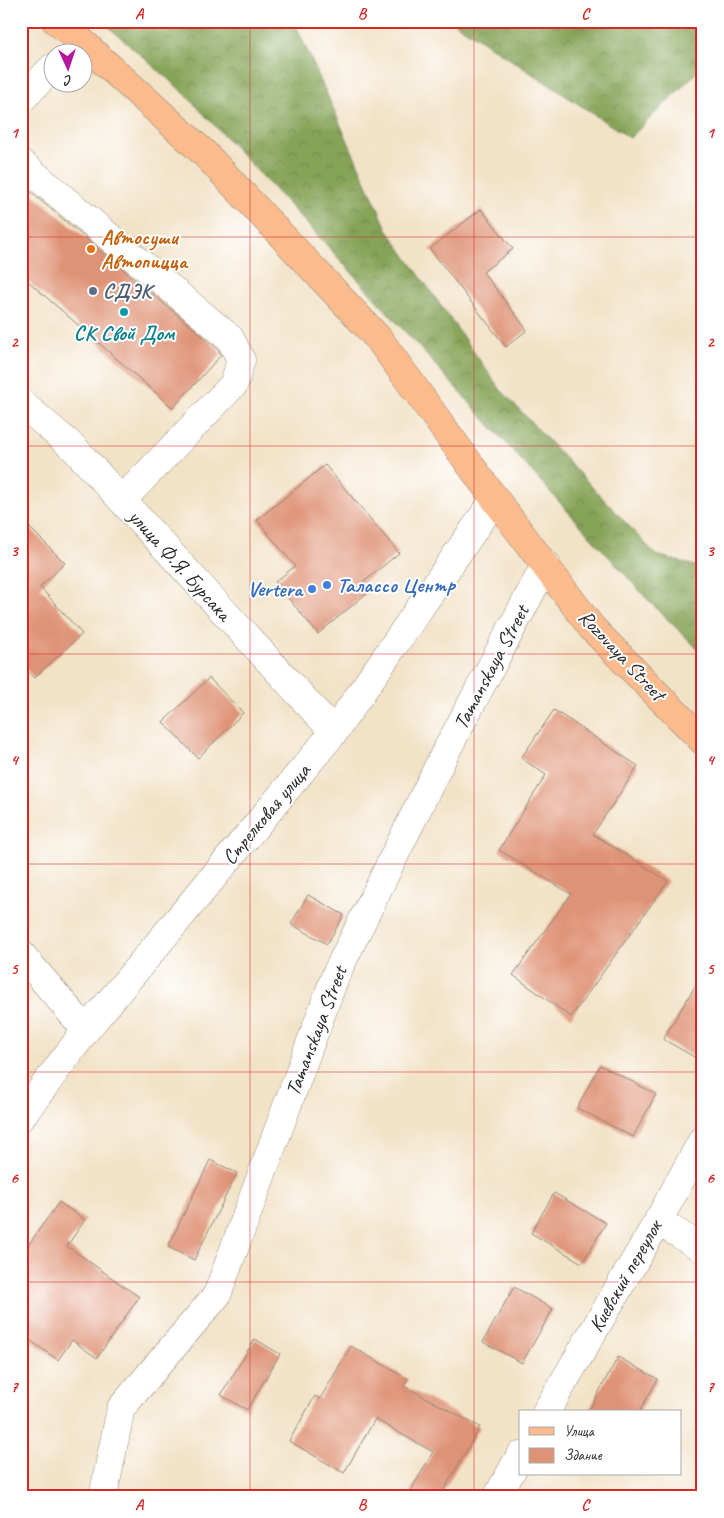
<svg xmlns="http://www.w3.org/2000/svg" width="724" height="1518" font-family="Caveat,sans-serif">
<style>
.forest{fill:url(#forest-crowns);stroke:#586842}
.building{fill:#df9376}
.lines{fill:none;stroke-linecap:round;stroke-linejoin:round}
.minor-casing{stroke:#8e8678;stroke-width:29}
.major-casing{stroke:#8e8678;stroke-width:29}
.minor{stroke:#fff;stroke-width:28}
.major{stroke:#fbbb8d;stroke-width:28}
.grid{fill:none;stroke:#d62828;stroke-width:1;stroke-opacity:0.55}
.food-dot{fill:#e8710a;stroke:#fff;stroke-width:2}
.service-dot{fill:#5c6f8a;stroke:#fff;stroke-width:2}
.culture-dot{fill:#0f9aa8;stroke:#fff;stroke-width:2}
.shop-dot{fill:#3f7fe0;stroke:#fff;stroke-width:2}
.labels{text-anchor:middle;stroke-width:4;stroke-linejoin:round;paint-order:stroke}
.food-label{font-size:21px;font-weight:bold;fill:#c56008;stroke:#fff;text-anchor:start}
.service-label{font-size:21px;font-weight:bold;fill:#4e5e75;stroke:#fff;text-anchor:start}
.culture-label{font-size:21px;font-weight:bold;fill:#0d838f;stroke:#fff}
.street-label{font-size:21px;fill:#2b2b2b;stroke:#fff}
.shop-label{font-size:21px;font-weight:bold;fill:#366cbe;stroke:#fff;text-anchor:start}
.neatline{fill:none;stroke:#d62828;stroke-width:2}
.grid-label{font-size:16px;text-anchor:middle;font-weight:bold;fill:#d62828}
</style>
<defs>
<pattern id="forest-crowns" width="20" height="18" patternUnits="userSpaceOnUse" patternTransform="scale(1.25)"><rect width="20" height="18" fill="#86a458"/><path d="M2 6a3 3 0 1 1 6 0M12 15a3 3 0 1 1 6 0" fill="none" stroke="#6e8649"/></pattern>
</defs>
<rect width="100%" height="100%" fill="#fff"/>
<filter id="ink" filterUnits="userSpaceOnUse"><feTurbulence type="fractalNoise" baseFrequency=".02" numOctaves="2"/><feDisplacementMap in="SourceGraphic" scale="10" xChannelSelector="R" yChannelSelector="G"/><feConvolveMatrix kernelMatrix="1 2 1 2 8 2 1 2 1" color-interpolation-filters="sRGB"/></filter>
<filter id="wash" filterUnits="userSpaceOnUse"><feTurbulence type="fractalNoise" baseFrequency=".0096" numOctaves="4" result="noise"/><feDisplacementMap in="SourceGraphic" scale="20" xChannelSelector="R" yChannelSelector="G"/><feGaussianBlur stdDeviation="1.12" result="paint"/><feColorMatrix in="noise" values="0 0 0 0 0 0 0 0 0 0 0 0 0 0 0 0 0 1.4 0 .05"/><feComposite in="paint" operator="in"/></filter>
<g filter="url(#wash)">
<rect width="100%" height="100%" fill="#f2e2c6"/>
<g class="forest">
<polygon points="102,21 294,21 388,231 500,389 656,555 703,568 703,654 649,601 324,242 184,93"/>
<polygon points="452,21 703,21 703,66 630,138"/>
</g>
<g id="blocks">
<g class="building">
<polygon points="21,184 217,348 221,355 173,408 21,275"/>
<polygon points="481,209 513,249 483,272 527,330 506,347 430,249"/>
<polygon points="325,465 399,553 360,585 367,593 318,634 275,582 295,566 257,520"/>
<polygon points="21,519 65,563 40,587 82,634 34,678 21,664"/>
<polygon points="209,678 243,713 198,758 163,722"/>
<polygon points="554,710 638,766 593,834 668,881 571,1017 513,975 571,894 499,850 546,775 521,758"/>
<polygon points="308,895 344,915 327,944 291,924"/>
<polygon points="703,973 703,1062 663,1039"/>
<polygon points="600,1065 656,1094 633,1137 577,1108"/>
<polygon points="210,1160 237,1173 194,1260 168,1247"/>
<polygon points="554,1193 606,1223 582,1263 531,1233"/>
<polygon points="59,1202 85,1220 67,1246 139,1297 97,1358 72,1340 58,1360 21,1334 21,1255"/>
<polygon points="514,1287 553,1309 522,1363 483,1342"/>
<polygon points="255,1339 280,1354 247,1410 221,1395"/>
<polygon points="351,1346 408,1379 404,1386 480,1427 440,1497 407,1497 433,1452 375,1419 344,1473 289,1441 315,1396 320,1399"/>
<polygon points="618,1357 658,1379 639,1412 588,1412"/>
</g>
</g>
</g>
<g filter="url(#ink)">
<use href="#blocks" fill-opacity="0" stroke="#8e8678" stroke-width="1"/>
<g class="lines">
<defs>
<g id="minor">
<polyline points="21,100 52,68"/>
<polyline points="21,163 230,338 241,360 234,384 122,500"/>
<polyline points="21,403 74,448 334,732"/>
<polyline points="21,954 86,1030"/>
<polyline points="21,1117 86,1030 334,732 495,499"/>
<polyline points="658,1221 703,1249"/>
<polyline points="546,1412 658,1221 703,1139"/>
<polyline points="103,1497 121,1408 217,1295 336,974 444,755 546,564"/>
<polyline points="497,1497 520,1456"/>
</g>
<polyline id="major" points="56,21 80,40 205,154 378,338 495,499 592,628 703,741"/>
</defs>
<use href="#minor" class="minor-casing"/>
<use href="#major" class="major-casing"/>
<use href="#minor" class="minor"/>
<use href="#major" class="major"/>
</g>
</g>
<path class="grid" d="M250,21V1497M474,21V1497M21,237H703M21,446H703M21,654H703M21,864H703M21,1072H703M21,1282H703"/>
<circle class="food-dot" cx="91" cy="249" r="5"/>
<circle class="service-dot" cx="93" cy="291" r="5"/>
<circle class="culture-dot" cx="124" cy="312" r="5"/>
<g class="shop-dot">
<circle cx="327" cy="585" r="5"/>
<circle cx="312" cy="589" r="5"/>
</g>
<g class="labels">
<g class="food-label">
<text x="101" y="244">Автосуши<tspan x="101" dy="24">Автопицца</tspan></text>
</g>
<g class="service-label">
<text x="103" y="298">СДЭК</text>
</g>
<g class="culture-label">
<text x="124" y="340">СК Свой Дом</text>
</g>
<g class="street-label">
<text transform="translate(180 565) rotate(48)" y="7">улица Ф.Я. Бурсака</text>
<text transform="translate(622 655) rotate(47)" y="7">Rozovaya Street</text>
<text transform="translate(491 667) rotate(-62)" y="7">Tamanskaya Street</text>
<text transform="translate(266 814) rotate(-50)" y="7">Стрелковая улица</text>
<text transform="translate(316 1031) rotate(-69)" y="7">Tamanskaya Street</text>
<text transform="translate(625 1276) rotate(-60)" y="7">Киевский переулок</text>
</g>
<g class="shop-label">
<text x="337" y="592">Талассо Центр</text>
<text x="302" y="596" text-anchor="end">Vertera</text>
</g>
</g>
<rect width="724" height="1518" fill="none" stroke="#fff" stroke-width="55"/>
<rect x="519" y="1410" width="162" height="65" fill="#ffffff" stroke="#aaaaaa"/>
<rect x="529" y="1427" width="25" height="8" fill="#fbbb8d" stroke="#aaaaaa"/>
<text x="564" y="1436" font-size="15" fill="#2b2b2b">Улица</text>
<rect x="529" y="1448" width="25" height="15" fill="#df9376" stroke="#aaaaaa"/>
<text x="564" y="1460" font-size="15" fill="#2b2b2b">Здание</text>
<g transform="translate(68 68) rotate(177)"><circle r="24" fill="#ffffff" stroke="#aaaaaa"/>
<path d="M0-4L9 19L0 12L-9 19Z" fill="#b5179e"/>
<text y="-8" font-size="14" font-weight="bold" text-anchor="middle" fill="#2b2b2b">С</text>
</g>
<rect x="28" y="28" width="668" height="1462" class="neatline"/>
<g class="grid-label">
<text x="139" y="19">A</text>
<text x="362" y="19">B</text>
<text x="585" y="19">C</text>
<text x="14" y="138">1</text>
<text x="710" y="138">1</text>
<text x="14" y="347">2</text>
<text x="710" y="347">2</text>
<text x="14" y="556">3</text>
<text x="710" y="556">3</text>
<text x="14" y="765">4</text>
<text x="710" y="765">4</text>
<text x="14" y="974">5</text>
<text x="710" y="974">5</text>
<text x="14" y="1183">6</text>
<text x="710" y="1183">6</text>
<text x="14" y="1392">7</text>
<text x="710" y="1392">7</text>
<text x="139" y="1510">A</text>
<text x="362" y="1510">B</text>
<text x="585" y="1510">C</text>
</g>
</svg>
